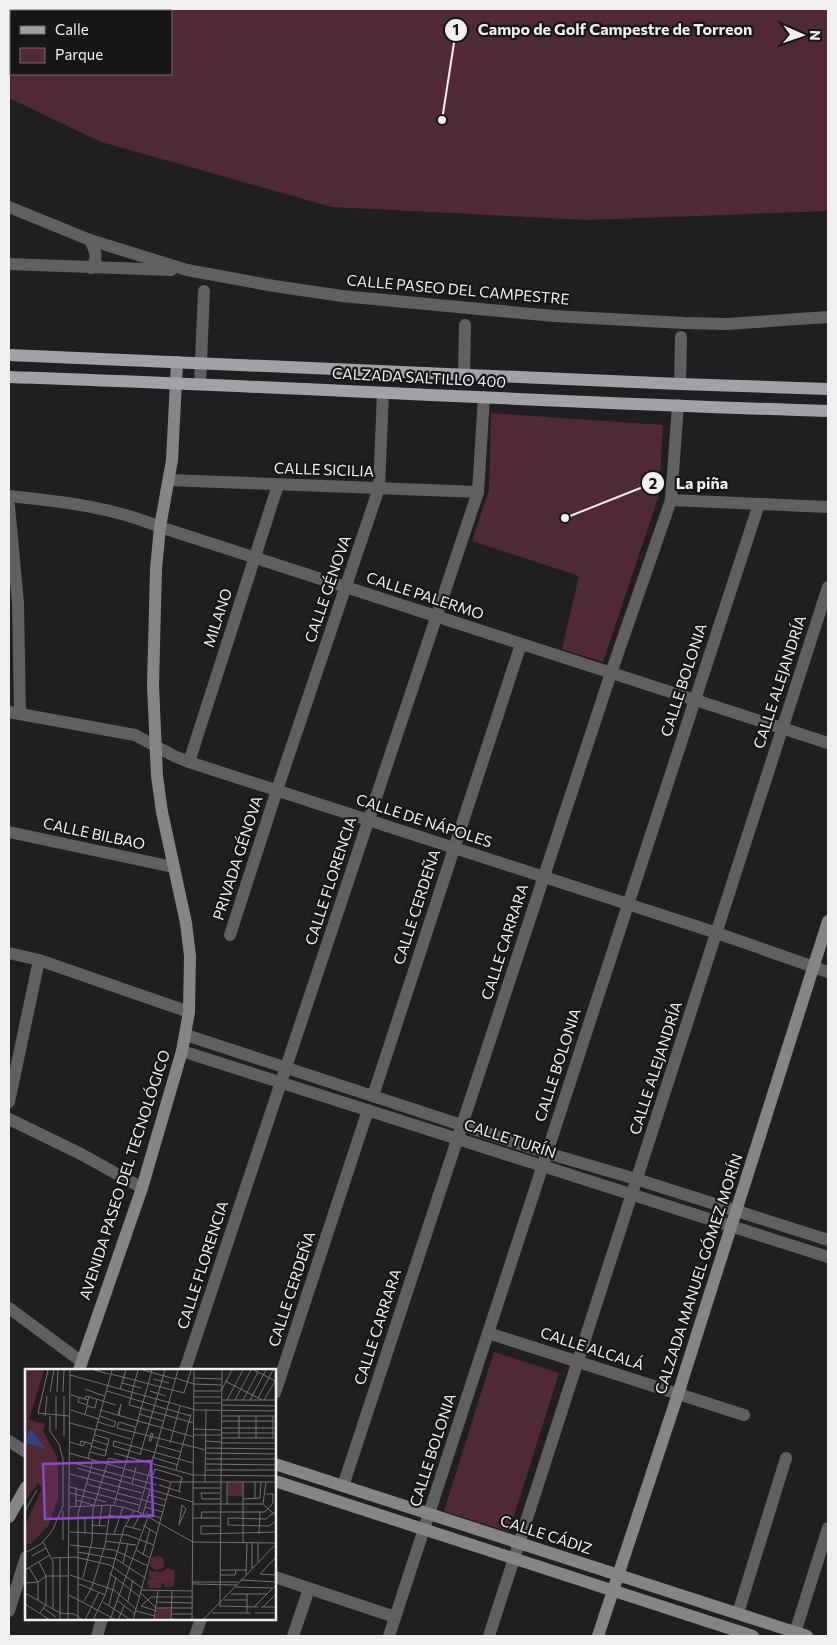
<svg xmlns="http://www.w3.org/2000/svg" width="837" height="1645" font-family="Commissioner,sans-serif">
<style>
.green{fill:#512836;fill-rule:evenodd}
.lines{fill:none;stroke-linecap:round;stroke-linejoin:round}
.street{stroke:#606062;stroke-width:12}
.secondary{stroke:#858588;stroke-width:12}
.primary{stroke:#a2a1a5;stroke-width:12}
.labels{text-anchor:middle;stroke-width:4.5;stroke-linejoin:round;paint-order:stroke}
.street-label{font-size:15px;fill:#f1eff1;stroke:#171518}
.inset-road{fill:none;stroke:#747274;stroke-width:1}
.view{fill:#8d49c6;fill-opacity:0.15;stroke:#8d49c6;stroke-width:2.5}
.inset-edge{fill:none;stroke:#f1eff1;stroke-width:2.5}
.leader{fill:none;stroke:#f1eff1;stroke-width:2}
.callout-dot{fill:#f1eff1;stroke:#171518;stroke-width:2}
.mark-label{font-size:15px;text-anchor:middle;font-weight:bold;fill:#111}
.callout-label{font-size:16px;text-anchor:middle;font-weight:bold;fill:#f1eff1;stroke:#171518;stroke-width:4.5;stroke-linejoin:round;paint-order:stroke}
</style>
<rect width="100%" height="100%" fill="#201e21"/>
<g class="green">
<path d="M9,9H828V211L586,220L332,207L101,142L9,98ZM11,11H171V74H11Z"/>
<polygon points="491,413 663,425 659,495 603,662 562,649 579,576 472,541 489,490"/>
<polygon points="494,1352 559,1373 509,1532 444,1511"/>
</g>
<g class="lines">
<g class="street">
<polyline points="9,207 90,240 187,270 274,286 342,296 554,316 684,323 727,324 828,317"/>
<path d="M90,240C95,250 99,259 91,268"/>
<polyline points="9,264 171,270"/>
<polyline points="464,375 465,325"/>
<polyline points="200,384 204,291"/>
<polyline points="680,384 681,337"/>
<polyline points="169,480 478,492"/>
<path d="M9,496C60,501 112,507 160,527L828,743"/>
<polyline points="671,500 828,507"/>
<polyline points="9,506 18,603 20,713"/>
<polyline points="9,712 135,735 174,756 189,762 717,933 828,972"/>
<polyline points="189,762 278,485"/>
<polyline points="9,832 173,867"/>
<polyline points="230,935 277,790 379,488 383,393"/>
<polyline points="9,953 39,960 189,1012"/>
<polyline points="186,1035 547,1153 636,1179 828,1240"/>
<polyline points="182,1051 828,1257"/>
<polyline points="373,1096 521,644"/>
<polyline points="9,1102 39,960"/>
<polyline points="9,1119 81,1154 142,1188"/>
<polyline points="9,1308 82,1362"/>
<polyline points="488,1333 744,1415"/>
<polyline points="185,1370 478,492 484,397"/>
<polyline points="275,1393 368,1110"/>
<polyline points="9,1441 26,1452"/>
<polyline points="343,1486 611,673 671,500 678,405"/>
<polyline points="275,1577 395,1617"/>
<polyline points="9,1611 26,1557"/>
<polyline points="738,1613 786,1458"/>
<polyline points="97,1636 102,1619"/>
<polyline points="195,1636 201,1619"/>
<polyline points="293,1636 309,1589"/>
<polyline points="389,1636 759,504"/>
<polyline points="489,1636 828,587"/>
<polyline points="794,1636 828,1528"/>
</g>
<g class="secondary">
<polyline points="79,1370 142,1188 182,1051 189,1012 190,956 186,923 162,812 157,776 153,685 156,569 160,527 172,460 177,362"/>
<polyline points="275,1464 807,1636"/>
<polyline points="275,1481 753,1636"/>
<polyline points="9,1517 26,1487"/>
<polyline points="598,1636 678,1394 828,921"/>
</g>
<g class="primary">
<polyline points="9,355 680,384 828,389"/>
<path d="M9,377C282,386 555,403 828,411"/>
</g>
</g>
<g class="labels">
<g class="street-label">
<text transform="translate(458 290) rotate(5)" y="5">CALLE PASEO DEL CAMPESTRE</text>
<text transform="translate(419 378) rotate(3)" y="5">CALZADA SALTILLO 400</text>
<text transform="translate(324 470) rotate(2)" y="5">CALLE SICILIA</text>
<text transform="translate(328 589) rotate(-71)" y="5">CALLE GÉNOVA</text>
<text transform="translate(425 596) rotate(18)" y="5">CALLE PALERMO</text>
<text transform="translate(218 618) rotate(-72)" y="5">MILANO</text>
<text transform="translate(684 680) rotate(-72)" y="5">CALLE BOLONIA</text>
<text transform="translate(780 682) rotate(-72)" y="5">CALLE ALEJANDRÍA</text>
<text transform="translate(424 821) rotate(18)" y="5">CALLE DE NÁPOLES</text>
<text transform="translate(94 834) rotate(12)" y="5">CALLE BILBAO</text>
<text transform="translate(238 858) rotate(-72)" y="5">PRIVADA GÉNOVA</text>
<text transform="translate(331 881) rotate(-72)" y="5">CALLE FLORENCIA</text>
<text transform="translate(417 907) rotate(-72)" y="5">CALLE CERDEÑA</text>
<text transform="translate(505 942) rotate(-72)" y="5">CALLE CARRARA</text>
<text transform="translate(558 1065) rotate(-72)" y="5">CALLE BOLONIA</text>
<text transform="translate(656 1068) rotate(-72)" y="5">CALLE ALEJANDRÍA</text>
<text transform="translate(510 1139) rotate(18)" y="5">CALLE TURÍN</text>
<text transform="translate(125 1175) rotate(-72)" y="5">AVENIDA PASEO DEL TECNOLÓGICO</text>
<text transform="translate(203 1265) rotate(-72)" y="5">CALLE FLORENCIA</text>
<text transform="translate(699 1274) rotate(-72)" y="5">CALZADA MANUEL GÓMEZ MORÍN</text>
<text transform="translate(292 1289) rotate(-72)" y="5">CALLE CERDEÑA</text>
<text transform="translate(378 1327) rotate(-72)" y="5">CALLE CARRARA</text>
<text transform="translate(592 1349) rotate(18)" y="5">CALLE ALCALÁ</text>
<text transform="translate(433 1450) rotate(-72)" y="5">CALLE BOLONIA</text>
<text transform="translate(546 1535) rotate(18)" y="5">CALLE CÁDIZ</text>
</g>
</g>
<g transform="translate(25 1369)">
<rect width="251" height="251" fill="#201e21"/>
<path d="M0,1H19L4,51L20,55L18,62L32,88L33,111V128L24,156L6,175H1L0,157L17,119L13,114L0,132ZM203,113L218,114V127H203ZM125 194a7 7 0 1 1 14 0a7 7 0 1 1-14 0ZM143,199L150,202L149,217L141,218L136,213V219H124L122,210H136L124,209V202L137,203ZM133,239L146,240V251H129Z" fill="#512836"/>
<path d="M4,61L7,62L20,79L0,74Z" fill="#30437e"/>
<path class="inset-road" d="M23,1L13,44L44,47M69,1L84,5M118,1L150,10M229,1L252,13M86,5L159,24L166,1M45,6L171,41L252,42M150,9L169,15L196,16M169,9L197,10M128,10L144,14M200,12L237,31M97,14L116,19M60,20L79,27M95,20L101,1M82,22L141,40M125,22L141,27M169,22H196L207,1M25,23L29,1M32,23L33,1M38,23L39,1M107,23L113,1M107,24L104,36L169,54M46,26L63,31L64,28M31,27V60M39,27V67M169,28H196M54,29L53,33L62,36L63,31M233,29L248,1M60,30L61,27L91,36M197,31H252M202,31L218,1M210,31L226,1M218,31L233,3M225,31L241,1M239,31L252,9M169,34H196M197,36L252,37M142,40L166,47M46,41L74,50M75,41L169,68M114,45L138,52M60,46L62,37L70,39L72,30M93,46L96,35L94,46M20,47L22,27M197,47H252M214,47V69M197,52H252M73,53L89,58L91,53L75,47M45,54L71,61M110,58L94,53L92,59L181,81M196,59H252M71,60L106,70M169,60L196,61M126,64L128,65L126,72H124ZM196,64H252M169,66H196M196,69H252M231,69V47M248,69V47M68,71L83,76M181,72L196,73M45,73L58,77L60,73M145,74L155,37M196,74H252M55,76L56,72L67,75M131,76L156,83M66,77L82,82M181,79L252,80M65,83L80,87L84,70L70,66M44,84L146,113H252M89,84L168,106L252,107M181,84L252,85M115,85L88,77L89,72L168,94M115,86L140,1M127,88L153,96M63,89L87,1M181,90H252M45,93L132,116M181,95L252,96M52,99L168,133M151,101L166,45M181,101H252M45,105L117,124M128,106L130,100L157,108L154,122M180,113L181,41M61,115L91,123M107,115L111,98M134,116L156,123M45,118L114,136M168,119H196M45,124L81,133M92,124L140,137M124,126L141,131M195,130H177L176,124H195M218,130L235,129L236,113M230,130V113M51,131L68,136M168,135H238M202,135V113M238,135L241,113M238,135L252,148M89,136L127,1M51,137V118M44,138L84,136L98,138L116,144L168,173L252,174M120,138L138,143M252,141L241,150L203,149V156L244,157L252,151M0,142L12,121M38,142V171M113,143L153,1M120,144L136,149M118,145L125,121M83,146L104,150M60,148V164M168,149H195M176,149L177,143H240L248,134V125H241M66,156L81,157M118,156L132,165M154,156L161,140L157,136M154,156L157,136M74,157L77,137M100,157L116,161M195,157H176V165L252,163M108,159L116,144M45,163L102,166L129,176M89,165L98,138M234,165L235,143M80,172L111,176M18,173L28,193V240M218,173V113M227,173V199M233,174V193M45,176L89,181L123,197M111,181L125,189M53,183L91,190L120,209M0,184L16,175L27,162L38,137V90L34,75L25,62V47M118,186L125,160M7,187L21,179M27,189L50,188L85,196L117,219M14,193L21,207V235L15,244M98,194L103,174M4,199L13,213V231M0,201L25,186M196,201H222M84,204L115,228M221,205L222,173M235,205L252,187M235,205L252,206M45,206L89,221L111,240M195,206H210L211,201M58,209L67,172L68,140L84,89L100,93M216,211L252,213M168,213H213M0,214L13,213L21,207H43M54,215L80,226M168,215L212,216M211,218L247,219M116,221L167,222M0,224L35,244L49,245L58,251M116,224L131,239H167M206,225H242M44,226L91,251M199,231H222M59,232L67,218L80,176L86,136M93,232L110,245M103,232L108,211M78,233L106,251M132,233L167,234M0,235L25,251M84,236L91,208M195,236L197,1M116,237L126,228H168M116,237L132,242M194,237L233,238M230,237L252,215M236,238H252M238,238L252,224M18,239L31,248M111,242L130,247M187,244H226M222,244V225M230,244H252M147,245H167M146,250L166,251M35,251V189M43,251L45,1M53,251V145L68,91M60,251L74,223M68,251L80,226L99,159L109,142M85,251L123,148M93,251L99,237M108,251L146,113M129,251L133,222M146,251L147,222M167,251L169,1M178,251L252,174"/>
<path class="view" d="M126,92L128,147L20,150L18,95Z"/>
<rect width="251" height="251" class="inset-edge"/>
</g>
<path class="leader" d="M442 120L456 30M565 518L653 483"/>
<g class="callout-dot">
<circle cx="442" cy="120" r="5"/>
<circle cx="565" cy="518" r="5"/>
<circle cx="456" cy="30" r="12"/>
<circle cx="653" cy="483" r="12"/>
</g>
<g class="mark-label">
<text x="456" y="35">1</text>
<text x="653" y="489">2</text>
</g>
<g class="callout-label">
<text x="615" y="35">Campo de Golf Campestre de Torreon</text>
<text x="702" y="489">La piña</text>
</g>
<rect width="837" height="1645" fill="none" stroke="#f1eff1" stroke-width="20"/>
<rect x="10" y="10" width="162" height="65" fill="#171518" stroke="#6e6c6f"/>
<rect x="20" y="26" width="25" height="8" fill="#a2a1a5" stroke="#6e6c6f"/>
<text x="55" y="35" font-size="15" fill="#f1eff1">Calle</text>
<rect x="20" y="48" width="25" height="15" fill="#512836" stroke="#6e6c6f"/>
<text x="55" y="60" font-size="15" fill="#f1eff1">Parque</text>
<g transform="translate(802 35) rotate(92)" stroke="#171518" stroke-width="4" paint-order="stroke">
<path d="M0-4L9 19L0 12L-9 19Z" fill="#f1eff1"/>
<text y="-8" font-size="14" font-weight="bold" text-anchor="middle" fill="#f1eff1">N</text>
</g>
</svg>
